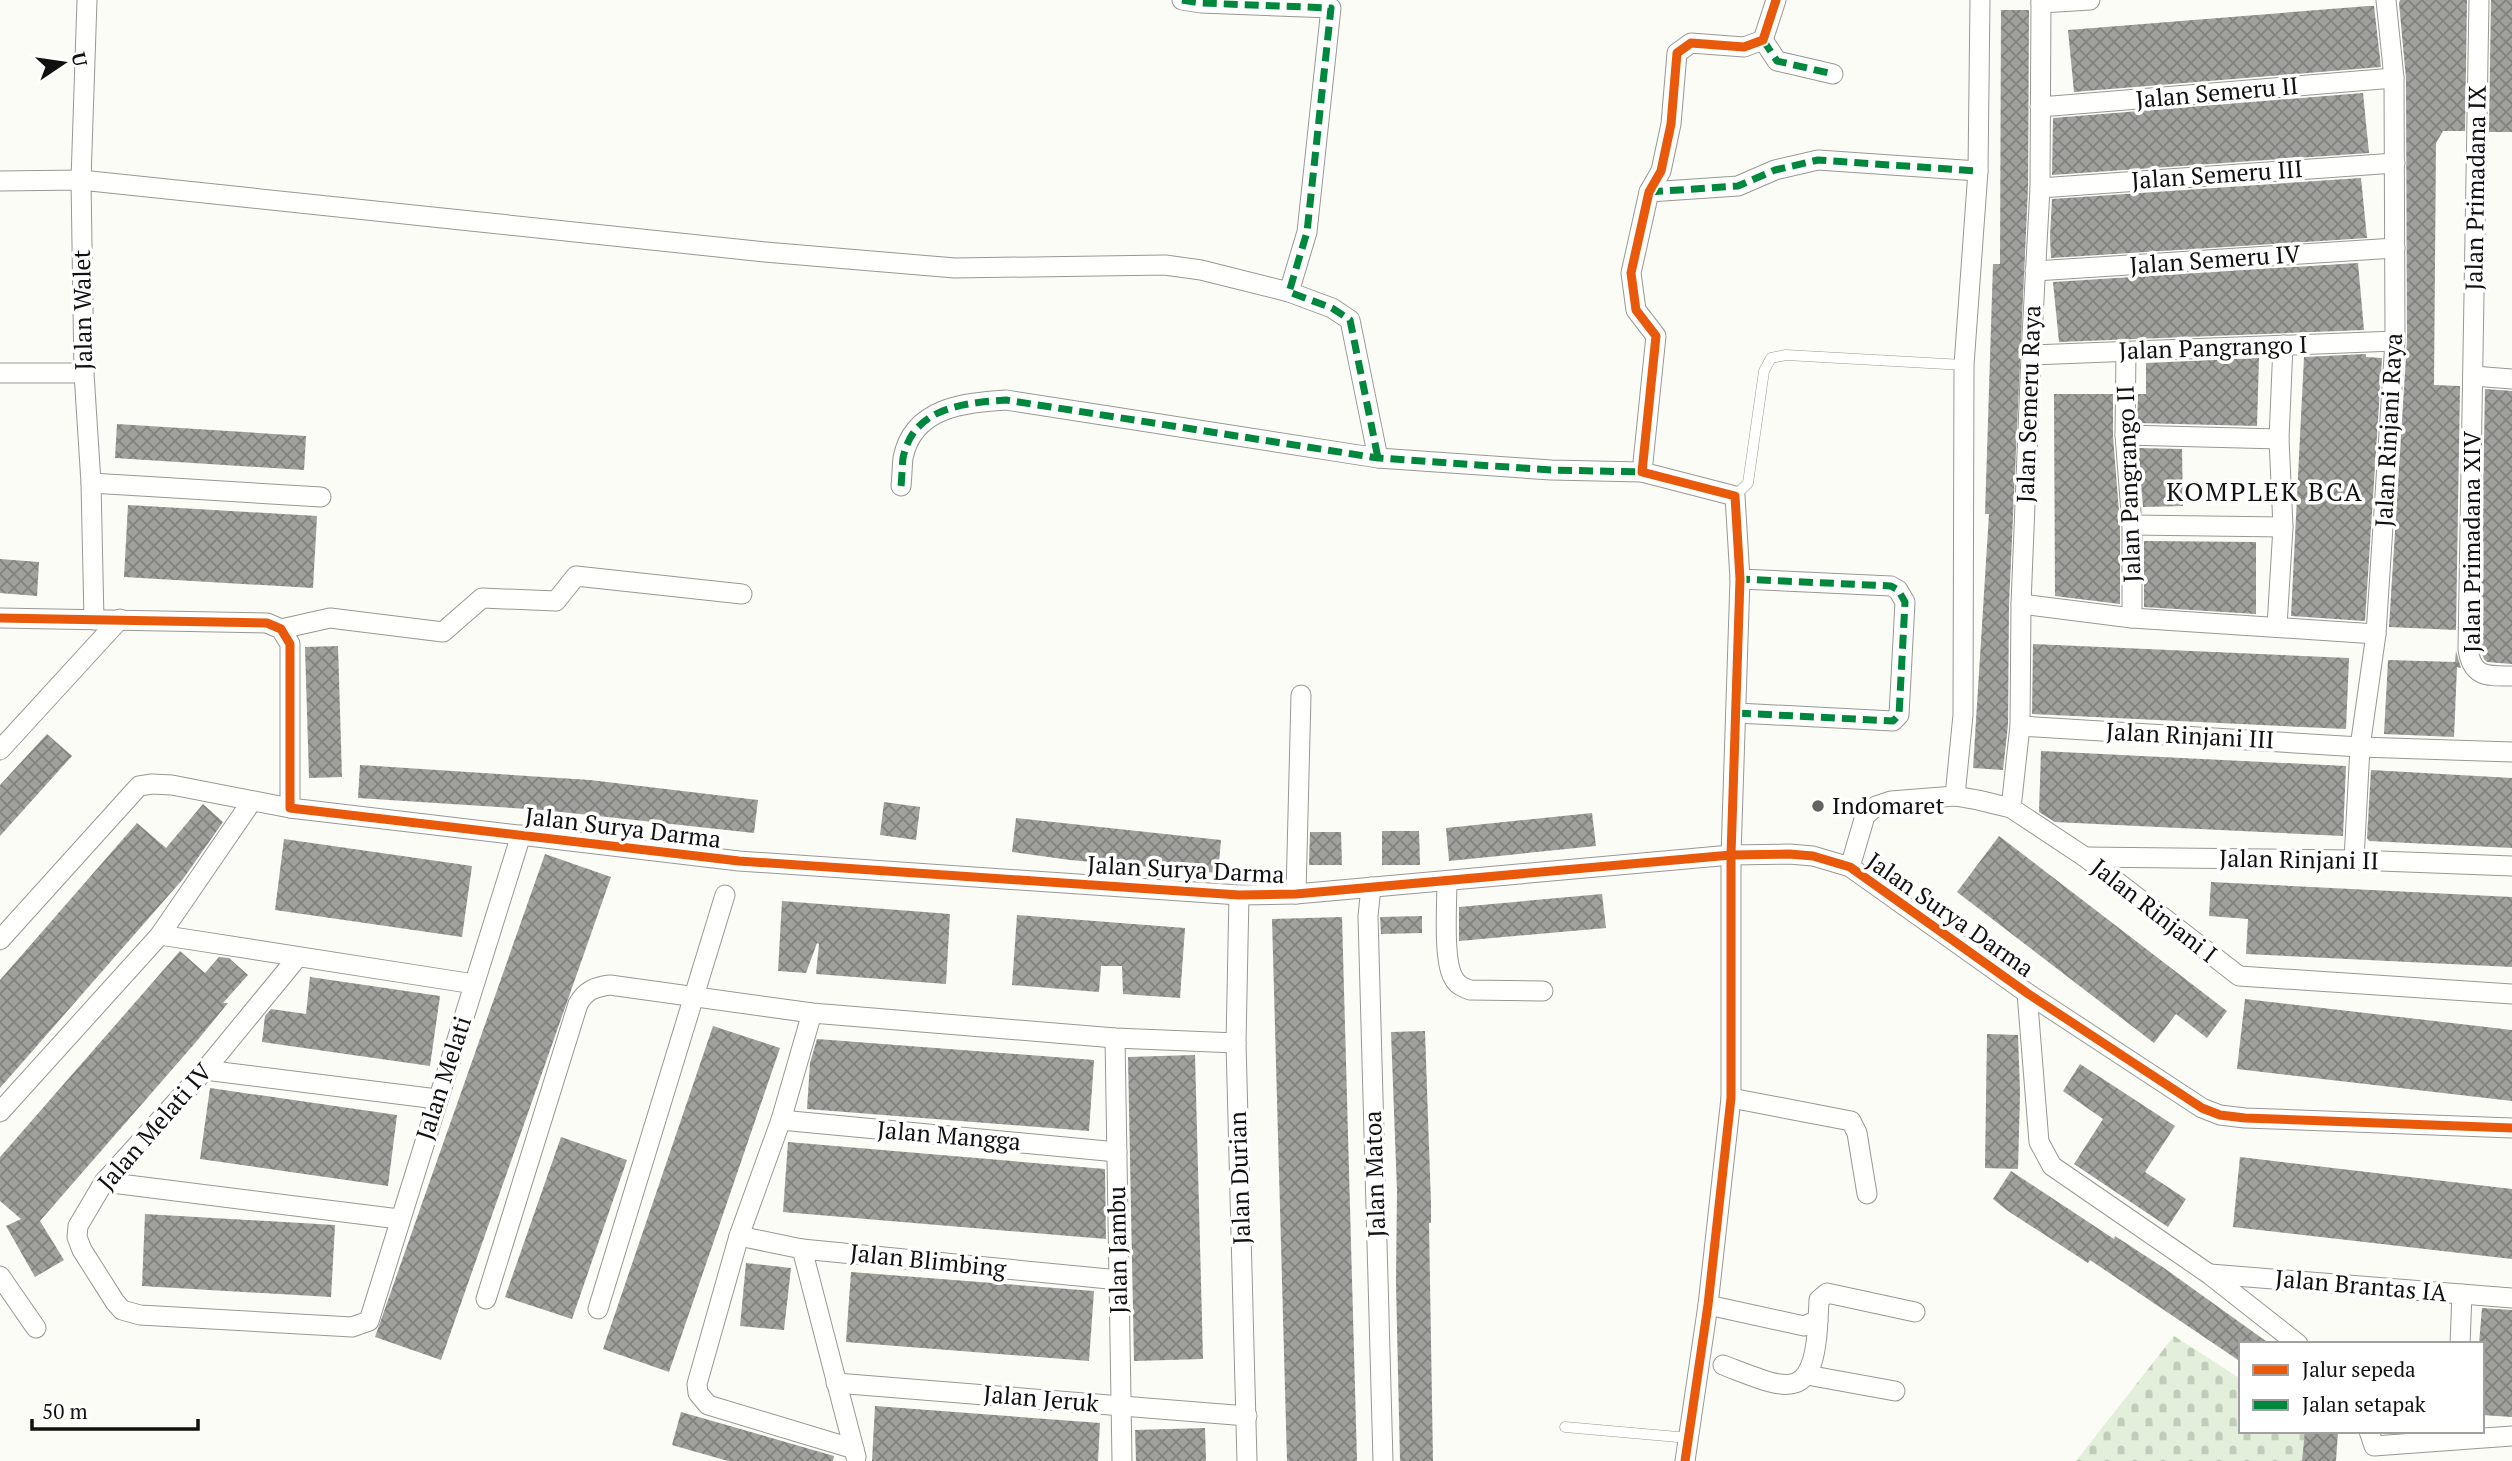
<svg xmlns="http://www.w3.org/2000/svg" width="2512" height="1461" font-family="'PT Serif',serif">
<style>
.cemetery{fill:url(#cemetery-stones)}
.building{fill:url(#building-cross-hatch)}
.lines{fill:none;stroke-linecap:round;stroke-linejoin:round}
.service-casing{stroke:#979795;stroke-width:11}
.minor-casing{stroke:#979795;stroke-width:21}
.service{stroke:#fffffe;stroke-width:10}
.minor{stroke:#fffffe;stroke-width:19}
.quiet{stroke:#00873e;stroke-width:7;stroke-dasharray:14 7;stroke-linecap:butt}
.cycleway-casing{stroke:#fff;stroke-width:13}
.cycleway{stroke:#e8590c;stroke-width:9}
.poi-dot{fill:#636362;stroke:#fff;stroke-width:2.5}
.labels{text-anchor:middle;stroke-width:7;stroke-linejoin:round;paint-order:stroke}
.street-label{font-size:24px;fill:#111;stroke:#fff}
.poi-label{font-size:24px;fill:#111;stroke:#fff;text-anchor:start}
.neighbourhood-label{font-size:26px;letter-spacing:2px;fill:#111;stroke:#fff}
</style>
<defs>
<pattern id="cemetery-stones" width="16" height="16" patternUnits="userSpaceOnUse" patternTransform="scale(1.75)"><rect width="16" height="16" fill="#e3efda"/><path d="M2 7V4a2 2 0 0 1 4 0v3zM10 15v-3a2 2 0 0 1 4 0v3z" fill="#c2ccba"/></pattern>
<pattern id="building-cross-hatch" width="8" height="8" patternUnits="userSpaceOnUse" patternTransform="scale(1.75)"><rect width="8" height="8" fill="#a0a09c"/><path d="M0 0l8 8M0 8l8-8" fill="none" stroke="#81817e"/></pattern>
</defs>
<rect width="100%" height="100%" fill="#fcfcf7"/>
<polygon class="cemetery" points="2174,1336 2241,1379 2241,1431 2311,1431 2308,1461 2076,1461"/>
<g class="building">
<polygon points="2400,0 2467,0 2465,131 2443,131 2436,143 2434,385 2460,386 2456,630 2389,627 2407,341 2406,78 2399,3"/>
<polygon points="2491,0 2512,0 2512,132 2489,132"/>
<polygon points="2368,6 2374,6 2381,67 2074,92 2068,30"/>
<polygon points="2001,10 2029,10 2028,188 2009,604 2008,725 2003,770 1973,768 1989,514 1985,514 1993,264 2000,264"/>
<polygon points="2363,93 2369,153 2052,175 2053,118"/>
<polygon points="2361,178 2367,238 2051,258 2050,237 2052,199"/>
<polygon points="2358,263 2364,330 2059,342 2053,282"/>
<polygon points="2366,354 2366,357 2382,358 2365,621 2291,616 2304,357"/>
<polygon points="2259,358 2257,426 2137,423 2138,394 2146,394 2146,363"/>
<polygon points="2485,389 2512,391 2512,664 2487,662 2484,659 2480,648"/>
<polygon points="2054,394 2113,394 2113,436 2120,525 2120,604 2055,596"/>
<polygon points="117,424 306,436 304,470 115,458"/>
<polygon points="2138,448 2182,449 2183,506 2143,507"/>
<polygon points="128,505 317,516 313,588 124,577"/>
<polygon points="2144,541 2256,542 2256,614 2144,607"/>
<polygon points="0,559 39,562 37,596 0,593"/>
<polygon points="2033,644 2349,658 2346,729 2032,714"/>
<polygon points="338,646 342,777 309,778 305,647"/>
<polygon points="2456,651 2461,668 2457,667 2454,737 2384,734 2388,660 2455,662"/>
<polygon points="47,734 72,756 0,836 0,785"/>
<polygon points="2041,751 2346,766 2343,836 2055,822 2039,812"/>
<polygon points="360,765 590,780 758,800 754,833 543,810 358,798"/>
<polygon points="2371,770 2512,778 2512,848 2369,841 2367,838"/>
<polygon points="884,802 920,807 916,840 880,835"/>
<polygon points="203,804 223,822 183,879 0,1088 0,980 137,823 166,848"/>
<polygon points="1592,813 1596,846 1449,861 1446,828"/>
<polygon points="1016,818 1221,840 1218,873 1070,860 1012,852"/>
<polygon points="1382,831 1419,831 1420,865 1382,865"/>
<polygon points="1310,832 1341,832 1342,865 1309,865"/>
<polygon points="1999,836 2227,1011 2207,1038 2176,1014 2154,1043 1957,892"/>
<polygon points="284,839 472,866 462,937 275,910"/>
<polygon points="545,854 611,877 441,1360 375,1337"/>
<polygon points="2211,882 2512,897 2512,967 2246,954 2248,919 2209,916"/>
<polygon points="1602,894 1606,928 1459,941 1459,907"/>
<polygon points="782,901 950,914 946,984 816,974 819,944 817,943 806,973 778,971"/>
<polygon points="1017,915 1185,928 1180,998 1123,994 1122,966 1101,966 1099,992 1012,985"/>
<polygon points="1422,916 1422,933 1381,934 1380,917"/>
<polygon points="1342,917 1357,1461 1287,1461 1272,919"/>
<polygon points="180,951 205,973 219,957 229,958 248,975 223,1003 228,1003 196,1042 40,1221 64,1260 35,1277 6,1226 21,1219 0,1201 0,1157"/>
<polygon points="310,977 440,996 430,1066 262,1042 265,1016 271,1009 306,1014"/>
<polygon points="2245,999 2512,1030 2512,1101 2237,1069"/>
<polygon points="713,1026 780,1048 669,1372 603,1349"/>
<polygon points="1425,1031 1431,1204 1431,1223 1429,1223 1433,1461 1400,1461 1396,1283 1397,1191 1391,1032"/>
<polygon points="1987,1034 2018,1035 2020,1093 2018,1169 1985,1168"/>
<polygon points="817,1039 1094,1060 1089,1131 807,1109 810,1063"/>
<polygon points="1195,1055 1203,1359 1134,1361 1128,1057"/>
<polygon points="2080,1064 2175,1126 2145,1172 2186,1199 2168,1227 2074,1164 2103,1119 2063,1091"/>
<polygon points="210,1088 397,1115 388,1186 200,1159"/>
<polygon points="561,1137 627,1160 572,1319 505,1297"/>
<polygon points="788,1142 1105,1169 1106,1239 783,1212"/>
<polygon points="2240,1157 2512,1189 2512,1259 2233,1227"/>
<polygon points="2011,1171 2114,1239 2115,1236 2164,1268 2270,1344 2241,1344 2241,1362 2090,1260 2088,1263 2008,1211 1993,1199"/>
<polygon points="145,1214 335,1225 331,1297 142,1286"/>
<polygon points="746,1263 791,1268 784,1330 740,1326"/>
<polygon points="851,1272 1094,1291 1089,1361 846,1342"/>
<polygon points="2482,1308 2512,1310 2512,1417 2482,1415 2482,1344 2479,1344"/>
<polygon points="875,1406 1100,1423 1098,1461 872,1461"/>
<polygon points="681,1412 834,1456 833,1461 728,1461 672,1445"/>
<polygon points="1205,1428 1206,1461 1136,1461 1135,1430"/>
<polygon points="2305,1431 2338,1431 2336,1461 2302,1461"/>
</g>
<g class="lines">
<defs>
<g id="service">
<polyline points="1735,496 1748,483 1764,371 1771,358 1786,355 1964,365"/>
<polyline points="1565,1427 1689,1438"/>
</g>
<g id="minor">
<polyline points="87,0 81,180 84,373 91,483 94,620"/>
<polyline points="1182,0 1201,3 1331,8 1307,232 1289,292"/>
<path d="M2479,0L2468,649C2472,678 2488,676 2512,676"/>
<polyline points="2041,3 2090,0"/>
<polyline points="1763,40 1777,61 1833,74"/>
<polyline points="2040,107 2394,78"/>
<polyline points="0,181 81,180 765,252 955,268 1165,265 1201,270 1289,292 1332,308 1350,320 1378,458"/>
<polyline points="2040,188 2395,163"/>
<polyline points="1649,192 1738,186 1775,170 1818,160 1978,171"/>
<polyline points="2035,271 2395,248"/>
<polyline points="2126,351 2125,435 2132,525 2132,618"/>
<polyline points="2031,355 2395,341"/>
<polyline points="0,373 84,373"/>
<polyline points="2473,376 2512,379"/>
<polyline points="2125,435 2279,439"/>
<polyline points="91,483 321,497"/>
<path d="M901,486C902,477 902,467 903,458C913,407 964,403 1006,400L1378,458L1551,470L1642,472"/>
<polyline points="2132,525 2283,527"/>
<polyline points="2021,604 2132,618 2376,634"/>
<polyline points="0,618 267,623 281,629 290,644 290,808 739,861 1239,895 1296,894 1731,855 1789,854 1813,856 1850,867 2027,993 2202,1108 2220,1115 2245,1118 2512,1128"/>
<polyline points="2277,626 2283,527 2279,439 2283,345"/>
<polyline points="281,629 330,618 443,632 482,598 556,601 576,576 742,594"/>
<polyline points="1737,713 1893,721 1899,715 1905,602 1898,590 1891,586 1740,579"/>
<polyline points="2020,726 2360,747 2512,752"/>
<polyline points="0,750 120,619"/>
<polyline points="1955,796 1963,715 1964,365 1978,171 1980,0"/>
<polyline points="2011,808 2020,726 2021,604 2031,355 2040,188 2041,0"/>
<polyline points="2085,857 2354,860 2512,866"/>
<polyline points="2354,860 2360,747 2376,634 2395,341 2394,78 2386,0"/>
<polyline points="1850,867 1865,816 1876,806 1891,801 1955,796 1978,800 2011,808 2085,857 2239,976 2512,994"/>
<path d="M1447,881C1447,904 1443,959 1453,977C1457,985 1462,987 1470,990L1543,991"/>
<polyline points="1371,887 1368,916 1383,1461"/>
<polyline points="1296,894 1301,695"/>
<polyline points="1239,895 1236,1043 1247,1461"/>
<polyline points="160,935 474,984"/>
<polyline points="0,940 139,786 152,784 172,785 290,808"/>
<polyline points="297,958 205,1070 104,1182 78,1226 77,1237 82,1250 115,1302 122,1310 140,1315 352,1327 369,1321 521,835"/>
<polyline points="2027,993 2039,1142 2052,1166 2209,1274 2298,1344"/>
<polyline points="812,1013 781,1120 739,1236 697,1384 698,1393 708,1405 854,1449"/>
<polyline points="1115,1038 1122,1461"/>
<polyline points="205,1070 437,1099"/>
<polyline points="1731,1098 1851,1121 1857,1133 1867,1194"/>
<polyline points="0,1112 160,935 252,801"/>
<polyline points="781,1120 1117,1152"/>
<polyline points="104,1182 399,1219"/>
<polyline points="739,1236 802,1249 1119,1280"/>
<polyline points="802,1249 856,1457"/>
<polyline points="2210,1274 2512,1298"/>
<polyline points="0,1276 36,1328"/>
<path d="M486,1299L578,1004C586,990 595,987 610,985L812,1013L1115,1038L1236,1043"/>
<polyline points="1708,1305 1804,1326 1818,1320 1819,1300 1827,1293 1915,1312"/>
<polyline points="598,1309 725,895"/>
<polyline points="2460,1344 2462,1294"/>
<path d="M1723,1365C1786,1389 1814,1406 1818,1320"/>
<polyline points="1807,1375 1895,1391"/>
<polyline points="836,1383 1247,1416"/>
<polyline points="2369,1431 2374,1446 2512,1436"/>
<polyline points="1685,1461 1708,1305 1731,1098 1731,855 1740,579 1735,496 1642,472 1656,336 1636,310 1631,273 1649,192 1661,171 1671,124 1677,53 1691,43 1744,47 1763,40 1776,0"/>
</g>
</defs>
<use href="#service" class="service-casing"/>
<use href="#minor" class="minor-casing"/>
<use href="#service" class="service"/>
<use href="#minor" class="minor"/>
<g class="quiet">
<polyline points="1182,0 1201,3 1331,8 1307,232 1289,292 1332,308 1350,320 1378,458"/>
<polyline points="1763,40 1777,61 1833,74"/>
<polyline points="1649,192 1738,186 1775,170 1818,160 1978,171"/>
<path d="M901,486C902,477 902,467 903,458C913,407 964,403 1006,400L1378,458L1551,470L1642,472"/>
<polyline points="1737,713 1893,721 1899,715 1905,602 1898,590 1891,586 1740,579"/>
</g>
<defs>
<g id="cycleway">
<polyline points="0,618 267,623 281,629 290,644 290,808 739,861 1239,895 1296,894 1731,855 1789,854 1813,856 1850,867 2027,993 2202,1108 2220,1115 2245,1118 2512,1128"/>
<polyline points="1685,1461 1708,1305 1731,1098 1731,855 1740,579 1735,496 1642,472 1656,336 1636,310 1631,273 1649,192 1661,171 1671,124 1677,53 1691,43 1744,47 1763,40 1776,0"/>
</g>
</defs>
<use href="#cycleway" class="cycleway-casing"/>
<use href="#cycleway" class="cycleway"/>
</g>
<circle class="poi-dot" cx="1818" cy="806" r="7"/>
<g class="labels">
<g class="street-label">
<text transform="translate(2217 93) rotate(-5)" y="8">Jalan Semeru II</text>
<text transform="translate(2217 175) rotate(-4)" y="8">Jalan Semeru III</text>
<text transform="translate(2476 188) rotate(-89)" y="8">Jalan Primadana IX</text>
<text transform="translate(2215 260) rotate(-4)" y="8">Jalan Semeru IV</text>
<text transform="translate(83 310) rotate(-91)" y="8">Jalan Walet</text>
<text transform="translate(2213 348) rotate(-2)" y="8">Jalan Pangrango I</text>
<text transform="translate(2029 404) rotate(-88)" y="8">Jalan Semeru Raya</text>
<text transform="translate(2389 430) rotate(-87)" y="8">Jalan Rinjani Raya</text>
<text transform="translate(2129 484) rotate(-92)" y="8">Jalan Pangrango II</text>
<text transform="translate(2472 542) rotate(-90)" y="8">Jalan Primadana XIV</text>
<text transform="translate(2190 736) rotate(3)" y="8">Jalan Rinjani III</text>
<text transform="translate(623 828) rotate(7)" y="8">Jalan Surya Darma</text>
<text transform="translate(2299 860) rotate(1)" y="8">Jalan Rinjani II</text>
<text transform="translate(1186 870) rotate(3)" y="8">Jalan Surya Darma</text>
<text transform="translate(2154 911) rotate(38)" y="8">Jalan Rinjani I</text>
<text transform="translate(1950 915) rotate(35)" y="8">Jalan Surya Darma</text>
<text transform="translate(444 1078) rotate(-72)" y="8">Jalan Melati</text>
<text transform="translate(155 1127) rotate(-49)" y="8">Jalan Melati IV</text>
<text transform="translate(949 1136) rotate(5)" y="8">Jalan Mangga</text>
<text transform="translate(1375 1174) rotate(-92)" y="8">Jalan Matoa</text>
<text transform="translate(1240 1178) rotate(-92)" y="8">Jalan Durian</text>
<text transform="translate(1118 1250) rotate(-91)" y="8">Jalan Jambu</text>
<text transform="translate(928 1261) rotate(6)" y="8">Jalan Blimbing</text>
<text transform="translate(2361 1286) rotate(5)" y="8">Jalan Brantas IA</text>
<text transform="translate(1041 1399) rotate(5)" y="8">Jalan Jeruk</text>
</g>
<g class="poi-label">
<text x="1832" y="814">Indomaret</text>
</g>
<g class="neighbourhood-label">
<text x="2265" y="501">KOMPLEK BCA</text>
</g>
</g>
<rect x="2239" y="1342" width="245" height="91" fill="#ffffff" stroke="#a0a0a0" stroke-width="2"/>
<rect x="2253" y="1365" width="35" height="10" fill="#e8590c" stroke="#a0a0a0" stroke-width="2"/>
<text x="2302" y="1377" font-size="21" fill="#111111">Jalur sepeda</text>
<rect x="2253" y="1400" width="35" height="10" fill="#00873e" stroke="#a0a0a0" stroke-width="2"/>
<text x="2302" y="1412" font-size="21" fill="#111111">Jalan setapak</text>
<g transform="translate(63 63) rotate(77)" stroke="#ffffff" stroke-width="5" paint-order="stroke">
<path d="M0-5L12 26L0 18L-12 26Z" fill="#111111"/>
<text y="-10" font-size="19" font-weight="bold" text-anchor="middle" fill="#111111">U</text>
</g>
<path d="M32 1419v10h166v-10" fill="none" stroke="#111111" stroke-width="3.5"/>
<text x="42" y="1419" font-size="21" fill="#111111" stroke="#ffffff" stroke-width="5" paint-order="stroke">50 m</text>
</svg>
